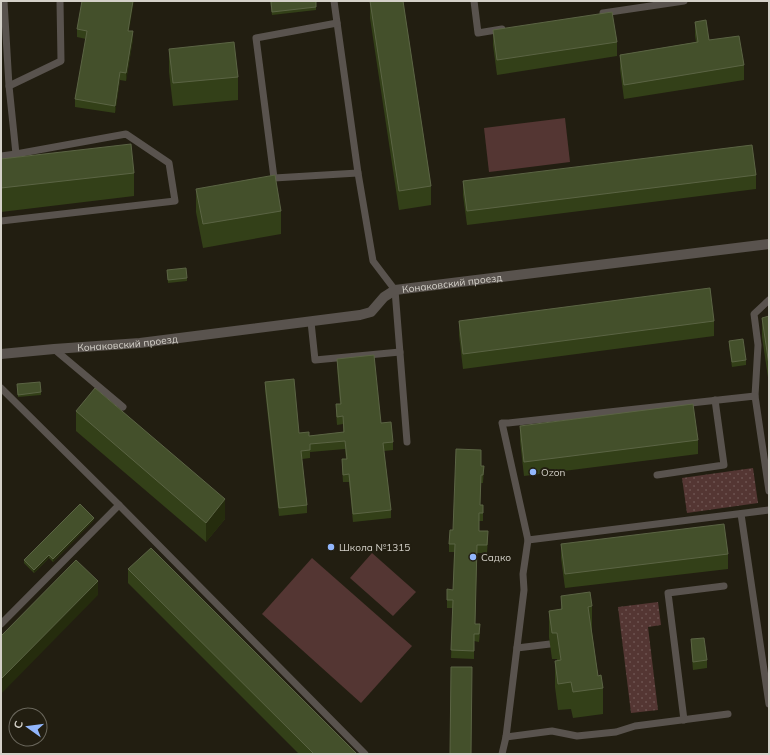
<svg xmlns="http://www.w3.org/2000/svg" width="770" height="755" font-family="Mulish,sans-serif">
<style>
.grass{fill:url(#grass-dots)}
.garden{fill:#543633}
.lines{fill:none;stroke-linecap:round;stroke-linejoin:round}
.service{stroke:#59534e;stroke-width:7}
.minor{stroke:#59534e;stroke-width:10}
.wall{fill:#334018}
.shaded-wall{fill:#252c0d}
.building{fill:#44502b;stroke:#5b6444}
.poi-dot{fill:#92b7fd;stroke:#221e11;stroke-width:1.5}
.labels{text-anchor:middle;stroke-width:4;stroke-linejoin:round;paint-order:stroke}
.street-label{font-size:10px;fill:#d4d1c9;stroke:#221e11}
.poi-label{font-size:10px;fill:#d4d1c9;stroke:#221e11;text-anchor:start}
</style>
<defs>
<pattern id="grass-dots" width="8" height="8" patternUnits="userSpaceOnUse"><rect width="8" height="8" fill="#543633"/><path d="M2 2h.1M6 6h.1" fill="none" stroke="#6c524f" stroke-width="1.8" stroke-linecap="round"/></pattern>
</defs>
<rect width="100%" height="100%" fill="#221e11"/>
<g class="grass">
<polygon points="753,468 758,503 687,513 682,478"/>
<polygon points="658,602 661,625 648,627 658,710 631,713 618,607"/>
</g>
<g class="garden">
<polygon points="565,118 570,162 489,172 484,128"/>
<polygon points="372,553 416,592 393,616 350,578"/>
<polygon points="312,558 412,646 361,703 262,614"/>
</g>
<g class="lines">
<g class="service">
<polyline points="4,1 9,86"/>
<polyline points="334,1 358,173 373,261 395,290 407,442"/>
<polyline points="474,1 478,33 502,29"/>
<polyline points="603,13 684,1"/>
<polyline points="337,23 256,38 274,178 358,173"/>
<polyline points="16,154 9,86 61,61 60,1"/>
<polyline points="1,156 16,154 126,134 169,163 175,201 1,221"/>
<polyline points="311,322 315,360 400,352"/>
<polyline points="54,349 123,407"/>
<polyline points="1,388 119,505 365,754"/>
<polyline points="755,396 758,345 754,314 769,300"/>
<polyline points="657,475 724,465 715,400"/>
<polyline points="741,514 769,704"/>
<polyline points="528,540 769,510"/>
<polyline points="1,624 119,505"/>
<polyline points="517,648 550,644"/>
<polyline points="684,720 668,593 724,586"/>
<polyline points="506,737 552,731 577,736 616,732 635,726 728,714"/>
<polyline points="502,754 506,737 524,590 523,574 528,540 502,423 508,423 755,396 769,491"/>
</g>
<path class="minor" id="s1" d="M1,354L54,349L140,343L360,315L371,312L384,297L395,290L769,244"/>
</g>
<g class="wall">
<polygon points="270,1 316,1 316,10 272,15"/>
<polygon points="370,1 403,1 431,186 431,205 399,210 370,18"/>
<polygon points="695,22 709,40 744,65 744,80 624,99 620,69 620,55 696,42 695,36"/>
<polygon points="77,29 129,31 133,39 126,81 120,80 115,113 75,107 75,99 86,39 77,37"/>
<polygon points="493,30 617,42 617,56 497,75 493,45"/>
<polygon points="169,49 238,77 238,100 173,106 169,72"/>
<polygon points="1,159 134,173 134,196 1,212"/>
<polygon points="756,175 756,189 467,225 463,195 463,181"/>
<polygon points="196,189 281,211 281,234 203,248 196,212"/>
<polygon points="167,270 187,278 187,281 168,283"/>
<polygon points="769,316 769,384 762,337 762,318"/>
<polygon points="459,321 714,321 714,336 463,369 459,335"/>
<polygon points="729,341 746,360 746,365 732,367 729,346"/>
<polygon points="337,359 381,423 393,442 393,450 384,451 391,510 391,518 353,522 349,482 343,482 342,467 342,459 346,459 345,449 310,452 310,458 302,459 307,505 307,513 279,516 265,390 265,382 299,433 309,436 343,432 343,424 337,425 336,412 336,404 340,404 337,367"/>
<polygon points="17,387 41,392 41,395 18,397"/>
<polygon points="76,411 225,519 206,542 76,431"/>
<polygon points="520,426 698,440 698,454 524,476 520,441"/>
<polygon points="481,466 484,466 483,483 481,483 480,505 483,505 483,521 479,521 479,531 488,539 487,553 477,553 475,624 480,632 479,642 474,641 474,659 451,658 453,608 447,608 447,600 453,590 454,552 449,552 449,544 453,530"/>
<polygon points="94,520 53,562 49,558 34,573 24,563 24,560"/>
<polygon points="561,544 728,554 728,569 565,588 561,558"/>
<polygon points="128,569 357,754 299,754 128,583"/>
<polygon points="561,596 592,606 592,632 598,676 603,688 603,714 573,718 571,709 558,710 555,687 555,661 557,661 557,659 552,659 549,637 549,611 561,609"/>
<polygon points="691,639 707,660 707,668 693,670 691,647"/>
</g>
<g class="shaded-wall">
<polygon points="133,1 134,1 128,38 128,31"/>
<polygon points="133,31 133,39 126,81 126,73"/>
<polygon points="120,72 120,80 115,113 115,106"/>
<polygon points="225,499 225,519 206,542 206,523"/>
<polygon points="94,518 94,520 53,562 53,559"/>
<polygon points="49,555 49,558 34,573 34,570"/>
<polygon points="98,581 98,595 1,694 1,679"/>
</g>
<g class="building">
<polygon points="82,1 133,1 128,31 133,31 126,73 120,72 115,106 75,99 87,31 77,29"/>
<polygon points="271,1 316,1 316,7 272,12"/>
<polygon points="370,1 403,1 431,186 399,191"/>
<polygon points="612,12 617,42 497,60 493,30"/>
<polygon points="706,20 709,40 739,36 744,65 624,85 620,55 698,42 695,22"/>
<polygon points="234,42 238,77 173,83 169,49"/>
<polygon points="131,144 134,173 1,188 1,159"/>
<polygon points="752,145 756,175 467,211 463,181"/>
<polygon points="275,175 281,211 203,224 196,189"/>
<polygon points="186,268 187,278 168,280 167,270"/>
<polygon points="710,288 714,321 463,354 459,321"/>
<polygon points="769,316 769,365 762,318"/>
<polygon points="743,339 746,360 732,362 729,341"/>
<polygon points="374,355 381,423 391,422 393,442 383,443 391,510 353,514 349,474 343,475 342,459 347,459 345,441 310,444 310,450 301,451 307,505 279,508 265,382 294,379 299,433 309,432 309,436 344,432 343,416 337,417 336,404 341,404 337,359"/>
<polygon points="40,382 41,392 18,395 17,384"/>
<polygon points="95,388 225,499 206,523 76,411"/>
<polygon points="693,404 698,440 524,462 520,426"/>
<polygon points="456,449 481,450 481,466 484,466 483,475 481,475 480,505 483,505 483,513 479,513 479,531 488,531 487,545 477,545 475,624 480,624 479,634 474,634 474,651 451,650 453,600 447,600 447,589 453,590 455,544 449,544 450,530 453,530"/>
<polygon points="80,504 94,518 53,559 49,555 34,570 24,560"/>
<polygon points="724,524 728,554 565,574 561,544"/>
<polygon points="151,548 357,754 314,754 128,569"/>
<polygon points="76,560 98,581 1,679 1,636"/>
<polygon points="590,592 592,606 588,607 598,676 601,675 603,688 573,692 571,682 558,684 555,661 561,660 557,633 552,633 549,611 562,609 561,596"/>
<polygon points="704,638 707,660 693,662 691,639"/>
<polygon points="451,667 472,667 471,754 450,754"/>
</g>
<g class="poi-dot">
<circle cx="533" cy="472" r="4"/>
<circle cx="331" cy="547" r="4"/>
<circle cx="473" cy="557" r="4"/>
</g>
<g class="labels">
<g class="street-label">
<text dy="4" stroke="none"><textPath href="#s1" startOffset="463">Конаковский проезд</textPath></text>
<text dy="4" stroke="none"><textPath href="#s1" startOffset="127">Конаковский проезд</textPath></text>
</g>
<g class="poi-label">
<text x="541" y="476">Ozon</text>
<text x="339" y="551">Школа №1315</text>
<text x="481" y="561">Садко</text>
</g>
</g>
<rect width="770" height="755" fill="none" stroke="#d4d1c9" stroke-width="4"/>
<g transform="translate(28 727) rotate(284)"><circle r="19" fill="#221e11" stroke="#69665b"/>
<path d="M0-3L7 15L0 10L-7 15Z" fill="#92b7fd"/>
<text y="-6" font-size="11" font-weight="bold" text-anchor="middle" fill="#d4d1c9">С</text>
</g>
</svg>
